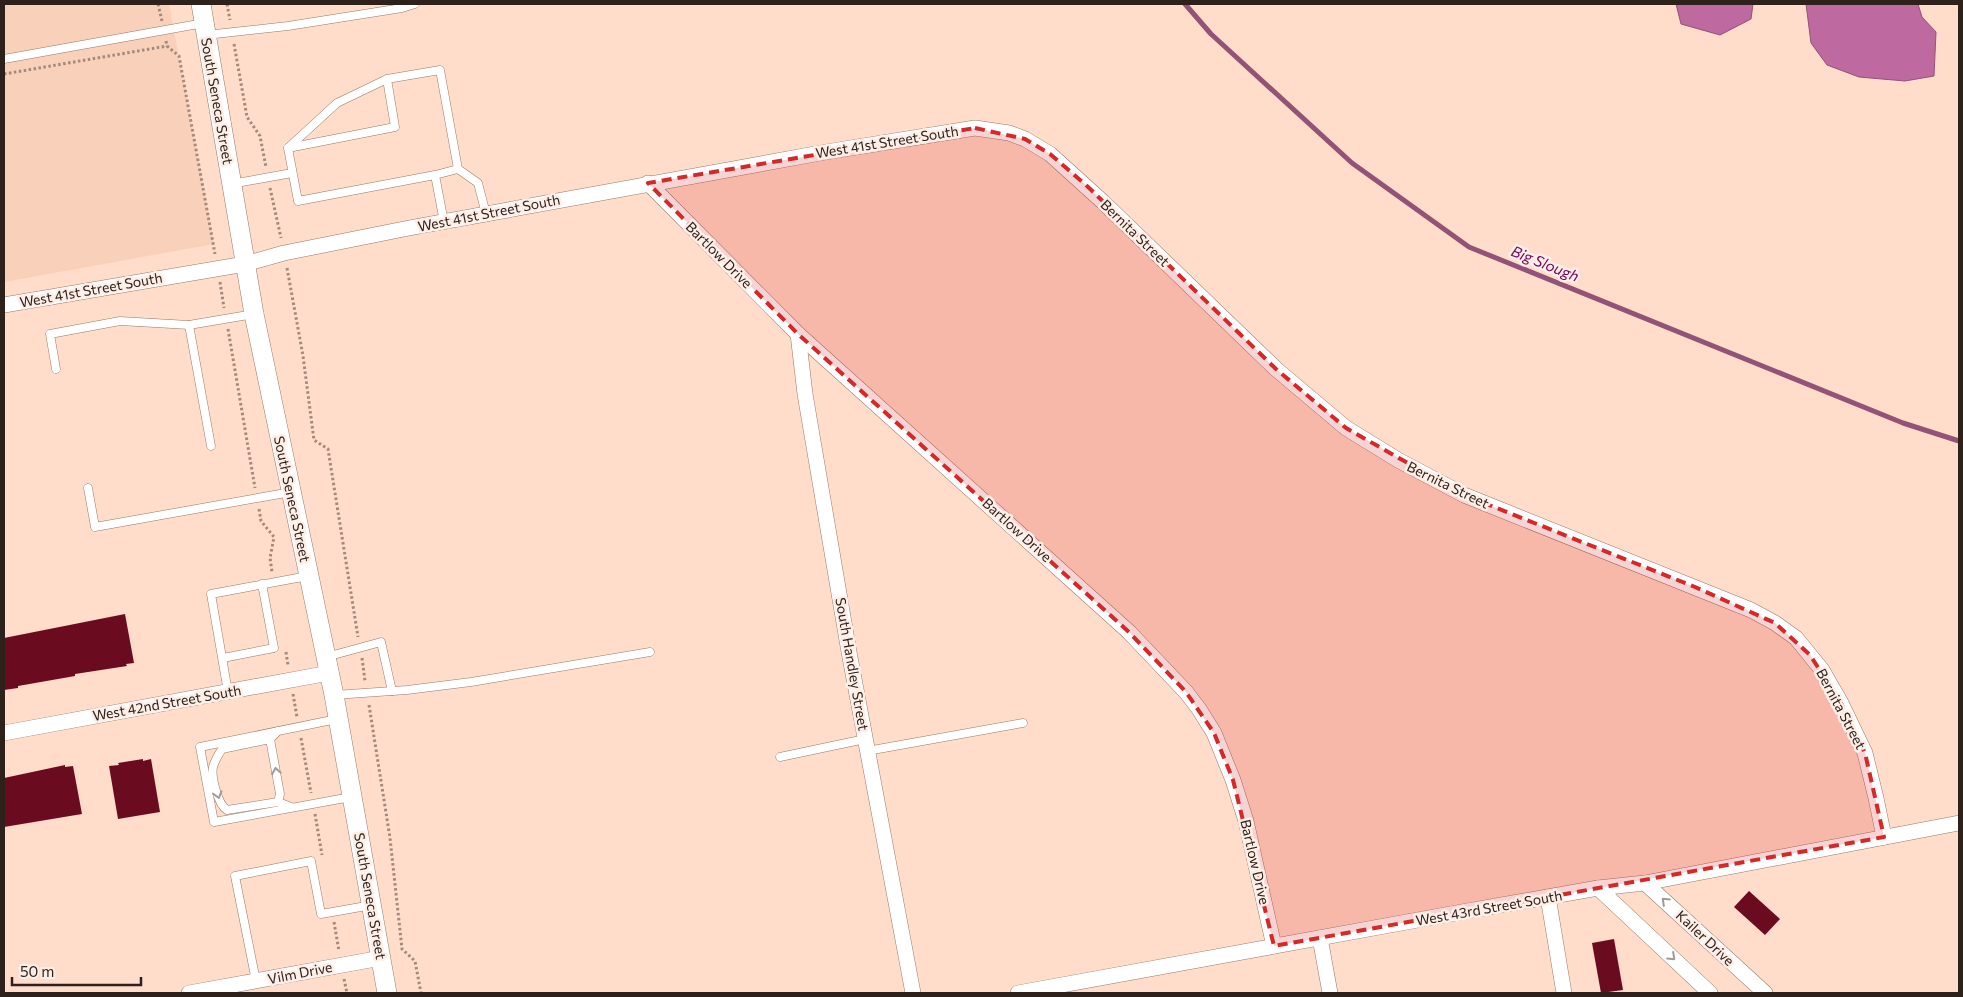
<svg xmlns="http://www.w3.org/2000/svg" width="1963" height="997" font-family="Commissioner,sans-serif">
<style>
.built{fill:#f9d0ba}
.water{fill:#be699f;stroke:#935377}
.lines{fill:none;stroke-linecap:round;stroke-linejoin:round}
.stream{stroke:#935377;stroke-width:5}
.building{fill:#6b0b20}
.service-casing{stroke:#977968;stroke-width:9}
.minor-casing{stroke:#977968;stroke-width:16}
.tertiary-casing{stroke:#977968;stroke-width:20}
.path{stroke:#a38a7d;stroke-width:3;stroke-dasharray:2.5 2.5;stroke-linecap:butt}
.service{stroke:#fff;stroke-width:8}
.minor{stroke:#fff;stroke-width:15}
.tertiary{stroke:#fff;stroke-width:19}
.oneway{stroke:#a19b98}
.marked{fill:#d62828;fill-opacity:0.2;stroke:#d62828;stroke-width:4;stroke-dasharray:10 6;stroke-linejoin:round}
.labels{text-anchor:middle;stroke-width:5;stroke-linejoin:round;paint-order:stroke}
.street-label{font-size:14px;fill:#2e211b;stroke:#fdefe7}
.water-label{font-size:15px;font-style:italic;fill:#720256;stroke:#fdefe7}
</style>
<rect width="100%" height="100%" fill="#ffddca"/>
<polygon class="built" points="4,4 169,4 214,244 4,282"/>
<g class="water">
<polygon points="1676,4 1753,4 1751,19 1720,35 1681,24"/>
<polygon points="1806,4 1918,4 1922,17 1936,32 1934,76 1905,81 1859,77 1827,65 1811,43"/>
</g>
<g class="lines">
<polyline class="stream" points="1185,4 1211,34 1352,163 1469,247 1903,423 1959,441"/>
</g>
<g class="building">
<polygon points="125,614 134,663 126,664 127,666 75,674 75,676 18,686 18,688 4,690 4,638"/>
<polygon points="143,759 143,761 151,759 160,812 118,819 109,766 119,765 118,763"/>
<polygon points="65,765 65,767 73,766 82,814 4,827 4,778"/>
<polygon points="1749,891 1780,919 1765,935 1734,907"/>
<polygon points="1614,939 1623,990 1601,993 1592,943"/>
</g>
<g class="lines">
<defs>
<g id="service">
<polyline points="206,35 288,26 402,8 415,4"/>
<polyline points="4,59 204,23"/>
<polyline points="288,148 337,103 387,79"/>
<polyline points="458,169 478,183 486,214"/>
<polyline points="435,175 458,169 440,70 387,79 395,127 288,148 298,201 435,175 444,222"/>
<polyline points="231,184 292,173"/>
<polyline points="189,325 211,446"/>
<polyline points="56,369 50,334 120,321 189,325 254,314"/>
<polyline points="88,488 95,527 291,492"/>
<polyline points="326,657 381,642 392,691"/>
<polyline points="223,658 274,648 262,584"/>
<polyline points="228,692 211,594 308,576"/>
<polyline points="334,695 407,690 471,682 650,652"/>
<polyline points="337,719 200,747 214,822 351,797"/>
<path d="M278,731L270,739L222,749C218,755 215,760 213,767C211,777 218,805 227,810L278,802L291,807"/>
<polyline points="270,739 280,794 278,802"/>
<polyline points="867,751 1023,723"/>
<polyline points="780,757 865,739"/>
<polyline points="256,981 235,876 311,861 321,914 372,905"/>
</g>
<g id="minor">
<polyline points="648,183 798,334 1129,632 1186,692 1199,709 1214,733 1233,780 1246,821 1274,946"/>
<polyline points="4,305 245,264 284,253 409,228 826,152 975,128 1009,133 1025,139 1050,154 1103,202 1276,369 1346,428 1398,460 1464,495 1751,610 1775,623 1796,638 1822,670 1841,703 1865,753 1876,798 1884,837"/>
<polyline points="798,334 805,394 849,652 913,993"/>
<polyline points="4,733 329,673"/>
<polyline points="1645,883 1765,993"/>
<polyline points="1598,888 1710,993"/>
<polyline points="1548,897 1564,993"/>
<polyline points="1320,938 1330,993"/>
<polyline points="189,993 381,958"/>
<polyline points="1018,993 1456,913 1598,888 1645,883 1959,823"/>
</g>
<polyline id="tertiary" points="201,4 254,314 334,695 387,993"/>
</defs>
<use href="#service" class="service-casing"/>
<use href="#minor" class="minor-casing"/>
<use href="#tertiary" class="tertiary-casing"/>
<g class="path">
<polyline points="158,4 162,21"/>
<polyline points="227,4 230,20"/>
<polyline points="166,41 167,46 179,56 215,254"/>
<polyline points="234,44 247,117 260,136 266,167"/>
<polyline points="4,74 167,46"/>
<polyline points="270,188 281,238"/>
<polyline points="287,268 303,356 314,440 328,449 358,637"/>
<polyline points="220,282 224,308"/>
<polyline points="228,329 255,488"/>
<polyline points="259,509 261,521 274,537 270,558 272,572"/>
<polyline points="286,652 288,665"/>
<polyline points="362,658 365,681"/>
<polyline points="293,694 297,717"/>
<polyline points="369,705 390,838 402,949 415,961 421,993"/>
<polyline points="301,738 311,793"/>
<polyline points="315,814 322,855"/>
<polyline points="334,922 339,951"/>
<polyline points="344,979 347,993"/>
</g>
<use href="#service" class="service"/>
<use href="#minor" class="minor"/>
<use href="#tertiary" class="tertiary"/>
</g>
<defs><path id="oneway-chevron" d="M-2-3.5L2.5 0L-2 3.5" fill="none" stroke-width="1.6" stroke-linecap="round" stroke-linejoin="round" transform="scale(1.25)"/></defs>
<g class="oneway">
<use href="#oneway-chevron" transform="translate(276 771) rotate(-100)"/>
<use href="#oneway-chevron" transform="translate(218 795) rotate(73)"/>
<use href="#oneway-chevron" transform="translate(1665 901) rotate(-137)"/>
<use href="#oneway-chevron" transform="translate(1672 957) rotate(43)"/>
</g>
<path class="marked" d="M975,128L1025,139L1050,154L1086,185L1276,369L1346,428L1464,495L1695,587L1775,623L1810,655L1841,703L1865,753L1884,837L1274,946L1233,780L1214,733L1186,692L1129,632L798,334L648,183Z"/>
<g class="labels">
<g class="street-label">
<text transform="translate(217 101) rotate(80)" y="5">South Seneca Street</text>
<text transform="translate(887 142) rotate(-9)" y="5">West 41st Street South</text>
<text transform="translate(489 213) rotate(-11)" y="5">West 41st Street South</text>
<text transform="translate(1135 233) rotate(44)" y="5">Bernita Street</text>
<text transform="translate(719 255) rotate(45)" y="5">Bartlow Drive</text>
<text transform="translate(91 290) rotate(-10)" y="5">West 41st Street South</text>
<text transform="translate(1448 485) rotate(26)" y="5">Bernita Street</text>
<text transform="translate(292 499) rotate(78)" y="5">South Seneca Street</text>
<text transform="translate(1017 530) rotate(42)" y="5">Bartlow Drive</text>
<text transform="translate(852 664) rotate(80)" y="5">South Handley Street</text>
<text transform="translate(167 703) rotate(-10)" y="5">West 42nd Street South</text>
<text transform="translate(1841 709) rotate(62)" y="5">Bernita Street</text>
<text transform="translate(1255 862) rotate(77)" y="5">Bartlow Drive</text>
<text transform="translate(370 896) rotate(80)" y="5">South Seneca Street</text>
<text transform="translate(1489 908) rotate(-10)" y="5">West 43rd Street South</text>
<text transform="translate(1705 938) rotate(43)" y="5">Kailer Drive</text>
<text transform="translate(300 973) rotate(-11)" y="5">Vilm Drive</text>
</g>
<g class="water-label">
<text transform="translate(1545 264) rotate(22)" y="5">Big Slough</text>
</g>
</g>
<rect width="1963" height="997" fill="none" stroke="#2e211b" stroke-width="10"/>
<path d="M12 977v8h129v-8" fill="none" stroke="#2e211b" stroke-width="2.5"/>
<text x="20" y="977" font-size="15" fill="#2e211b" stroke="#fdefe7" stroke-width="4" paint-order="stroke">50 m</text>
</svg>
